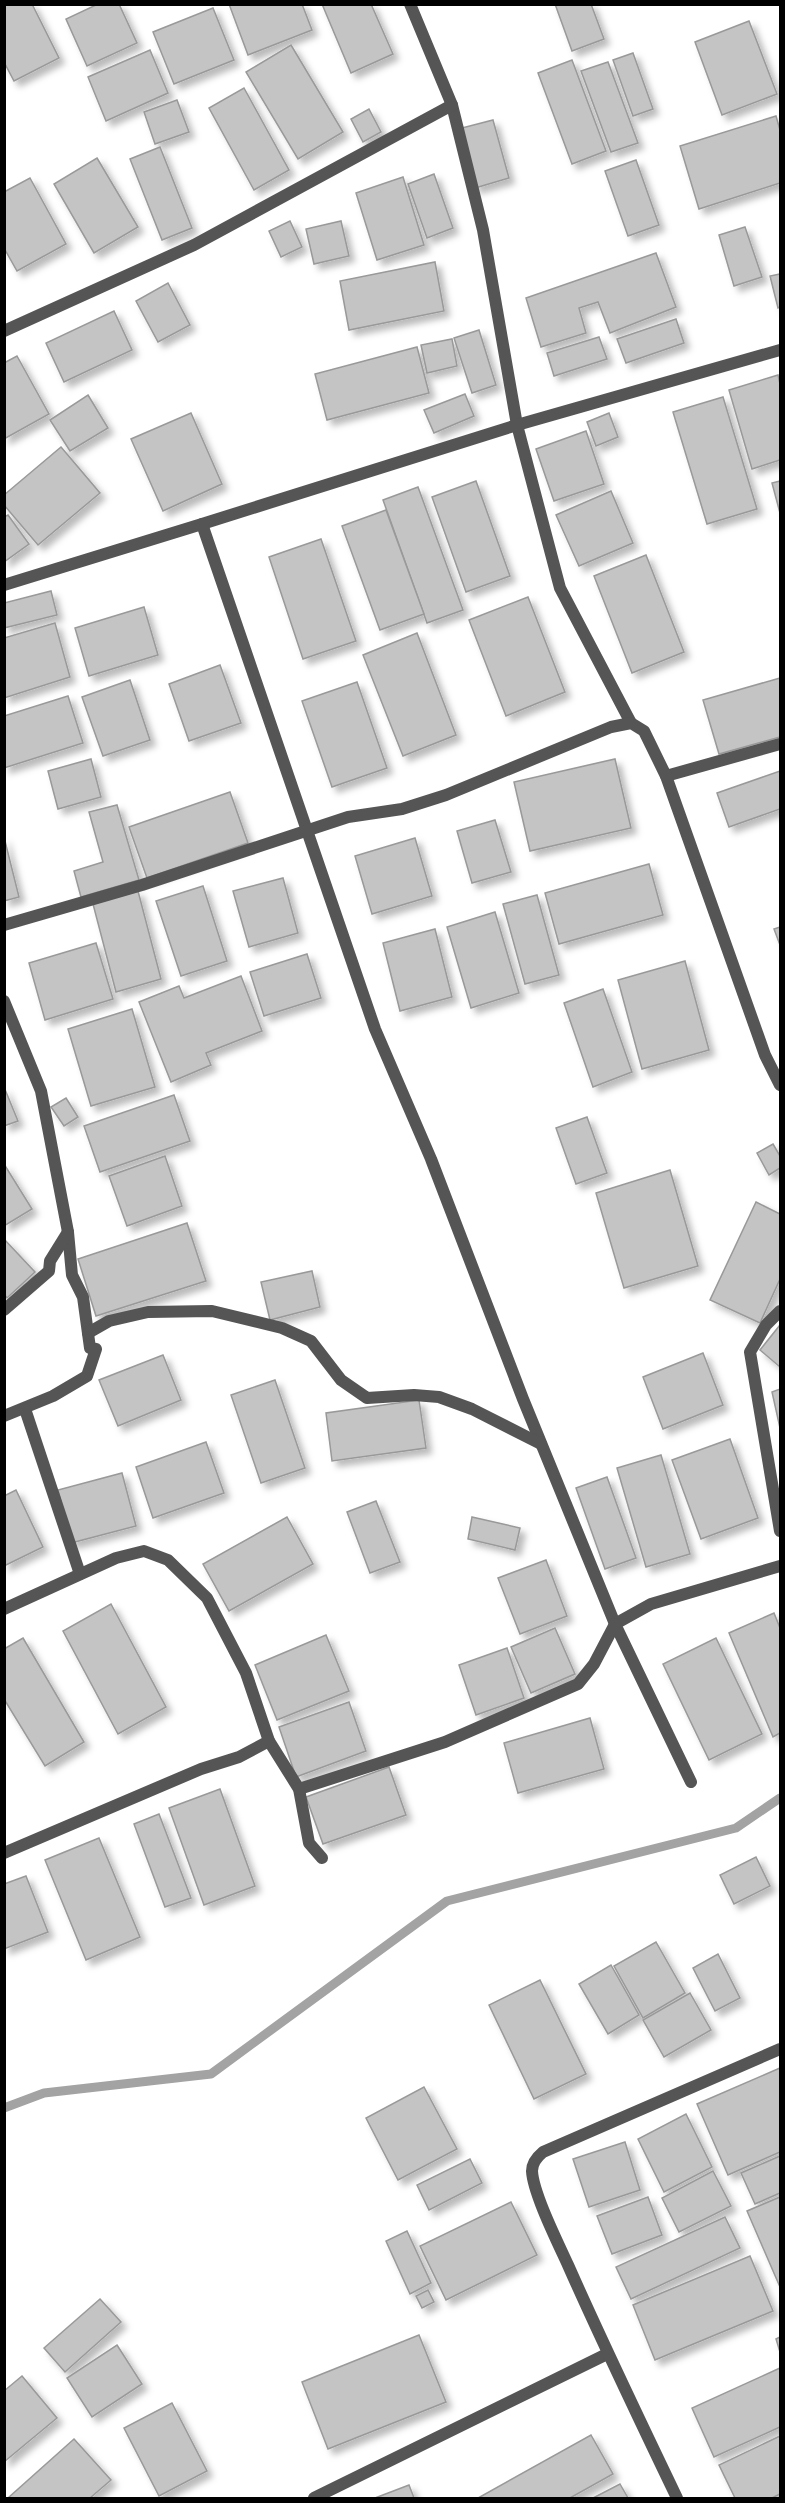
<svg xmlns="http://www.w3.org/2000/svg" width="785" height="2503" font-family="'Source Sans 3',sans-serif">
<style>
.lines{fill:none;stroke-linecap:round;stroke-linejoin:round}
.stream{stroke:#a3a3a3;stroke-width:9}
.building{fill:#c4c4c4;stroke:#999;stroke-width:1.5;filter:url(#shadow)}
.street{stroke:#555;stroke-width:12}
</style>
<defs>
<filter id="shadow"><feDropShadow dx="5.5" dy="5.5" stdDeviation="3" flood-color="#0004"/></filter>
</defs>
<rect width="100%" height="100%" fill="#fff"/>
<g class="lines">
<polyline class="stream" points="4,2108 44,2093 211,2074 447,1901 736,1828 780,1798"/>
</g>
<g class="building">
<polygon points="4,4 32,4 59,58 14,81 4,62"/>
<polygon points="98,4 119,4 137,43 87,66 66,19"/>
<polygon points="229,4 302,4 312,30 248,55"/>
<polygon points="322,4 371,4 393,54 351,73"/>
<polygon points="555,4 591,4 604,39 572,51"/>
<polygon points="213,8 234,60 174,84 153,32"/>
<polygon points="749,21 777,94 722,115 695,42"/>
<polygon points="291,45 343,132 298,159 246,72"/>
<polygon points="150,50 168,93 106,121 88,77"/>
<polygon points="633,53 653,109 633,116 613,60"/>
<polygon points="572,60 606,151 572,164 538,73"/>
<polygon points="608,62 638,143 611,152 581,71"/>
<polygon points="244,88 289,170 254,190 209,108"/>
<polygon points="177,100 189,132 155,144 144,112"/>
<polygon points="369,109 381,132 363,142 351,119"/>
<polygon points="776,116 780,130 780,183 699,209 680,146"/>
<polygon points="493,120 509,178 475,188 458,129"/>
<polygon points="160,147 192,228 162,240 130,159"/>
<polygon points="97,158 138,227 94,253 54,184"/>
<polygon points="636,160 659,225 628,236 605,171"/>
<polygon points="434,174 453,228 427,238 408,184"/>
<polygon points="403,177 424,245 377,260 356,193"/>
<polygon points="30,178 66,244 17,271 4,248 4,192"/>
<polygon points="290,221 302,247 281,257 269,231"/>
<polygon points="341,221 349,256 314,264 306,229"/>
<polygon points="745,227 762,277 734,286 719,235"/>
<polygon points="656,253 676,307 610,333 598,302 579,308 586,333 541,347 526,298"/>
<polygon points="435,262 444,311 349,330 340,281"/>
<polygon points="780,274 780,307 778,308 770,276"/>
<polygon points="168,283 190,325 158,342 136,301"/>
<polygon points="114,311 132,350 64,382 46,343"/>
<polygon points="676,319 684,343 626,363 617,339"/>
<polygon points="479,330 496,385 472,393 454,338"/>
<polygon points="599,337 607,359 554,376 547,353"/>
<polygon points="452,339 457,366 427,373 421,345"/>
<polygon points="417,347 429,393 327,420 315,374"/>
<polygon points="17,356 49,414 4,439 4,363"/>
<polygon points="778,375 780,384 780,460 752,469 729,390"/>
<polygon points="465,394 474,416 434,433 424,410"/>
<polygon points="88,395 108,428 70,451 50,420"/>
<polygon points="723,397 757,509 707,524 673,412"/>
<polygon points="191,413 222,484 163,511 131,439"/>
<polygon points="609,413 618,437 596,446 587,422"/>
<polygon points="586,431 604,484 554,501 536,449"/>
<polygon points="61,447 100,493 38,545 4,505 4,495"/>
<polygon points="476,481 510,576 466,592 432,497"/>
<polygon points="780,481 780,513 772,483"/>
<polygon points="418,487 463,610 427,623 383,500"/>
<polygon points="611,491 633,543 579,566 556,515"/>
<polygon points="386,510 424,614 380,630 342,526"/>
<polygon points="8,515 29,544 4,562 4,517"/>
<polygon points="321,539 356,641 303,659 269,557"/>
<polygon points="646,555 684,652 632,673 594,576"/>
<polygon points="51,591 57,615 4,628 4,603"/>
<polygon points="528,597 565,692 506,716 469,620"/>
<polygon points="144,607 158,655 89,676 75,628"/>
<polygon points="55,623 70,677 4,698 4,638"/>
<polygon points="417,633 456,735 403,756 363,655"/>
<polygon points="220,665 241,723 189,741 169,684"/>
<polygon points="780,678 780,737 719,754 703,700"/>
<polygon points="130,680 150,740 103,756 82,697"/>
<polygon points="357,682 387,768 332,787 302,701"/>
<polygon points="68,696 83,743 4,768 4,716"/>
<polygon points="91,759 101,797 58,809 48,771"/>
<polygon points="615,759 631,828 530,851 514,782"/>
<polygon points="780,771 780,809 729,827 717,793"/>
<polygon points="230,792 248,843 147,878 129,827"/>
<polygon points="117,805 139,880 81,897 74,871 103,862 89,812"/>
<polygon points="495,820 511,872 472,883 457,831"/>
<polygon points="4,837 19,897 4,901"/>
<polygon points="415,838 432,896 372,914 355,856"/>
<polygon points="649,864 663,915 559,944 545,893"/>
<polygon points="283,878 298,933 249,947 233,891"/>
<polygon points="203,886 227,961 181,976 156,901"/>
<polygon points="138,891 161,979 116,992 93,904"/>
<polygon points="537,895 559,975 525,984 503,904"/>
<polygon points="495,912 519,993 471,1008 447,927"/>
<polygon points="780,927 780,945 774,929"/>
<polygon points="435,929 452,997 400,1011 383,943"/>
<polygon points="96,943 113,999 45,1020 29,963"/>
<polygon points="307,954 321,998 264,1016 250,972"/>
<polygon points="685,961 709,1050 642,1069 618,980"/>
<polygon points="241,976 262,1031 206,1053 211,1065 171,1082 139,1002 179,986 184,998"/>
<polygon points="603,989 632,1072 593,1087 564,1003"/>
<polygon points="132,1009 155,1087 91,1106 68,1029"/>
<polygon points="4,1087 18,1121 4,1126"/>
<polygon points="174,1095 190,1141 100,1172 84,1126"/>
<polygon points="66,1098 78,1117 64,1126 51,1107"/>
<polygon points="587,1117 607,1173 576,1184 556,1128"/>
<polygon points="773,1144 780,1156 780,1168 769,1175 757,1153"/>
<polygon points="165,1156 182,1206 127,1226 109,1176"/>
<polygon points="4,1164 32,1209 4,1226"/>
<polygon points="670,1170 698,1266 624,1288 596,1193"/>
<polygon points="756,1202 780,1214 780,1279 760,1323 710,1300"/>
<polygon points="187,1223 206,1281 96,1316 78,1259"/>
<polygon points="4,1239 35,1272 7,1298 4,1294"/>
<polygon points="312,1271 320,1307 270,1320 261,1282"/>
<polygon points="780,1325 780,1367 760,1350"/>
<polygon points="703,1353 723,1405 663,1429 643,1377"/>
<polygon points="163,1355 181,1400 118,1426 99,1380"/>
<polygon points="275,1380 305,1468 261,1483 231,1395"/>
<polygon points="780,1389 780,1428 772,1392"/>
<polygon points="419,1400 426,1448 332,1461 326,1413"/>
<polygon points="730,1439 758,1518 701,1539 672,1460"/>
<polygon points="206,1442 224,1493 153,1518 136,1467"/>
<polygon points="661,1455 690,1554 646,1567 617,1468"/>
<polygon points="122,1473 136,1526 71,1543 58,1490"/>
<polygon points="607,1477 636,1558 605,1569 576,1488"/>
<polygon points="16,1490 43,1547 4,1566 4,1496"/>
<polygon points="376,1501 400,1562 370,1573 347,1512"/>
<polygon points="287,1517 313,1564 229,1611 203,1564"/>
<polygon points="472,1517 520,1528 515,1550 468,1539"/>
<polygon points="546,1560 567,1616 520,1634 498,1578"/>
<polygon points="111,1604 166,1707 118,1734 63,1631"/>
<polygon points="774,1613 780,1628 780,1733 773,1737 729,1633"/>
<polygon points="555,1628 575,1674 531,1693 511,1647"/>
<polygon points="326,1635 349,1691 277,1720 255,1665"/>
<polygon points="23,1638 84,1742 45,1766 4,1699 4,1649"/>
<polygon points="716,1638 762,1734 709,1760 663,1664"/>
<polygon points="507,1648 524,1698 476,1715 459,1665"/>
<polygon points="349,1702 366,1751 296,1777 279,1727"/>
<polygon points="590,1718 604,1769 518,1793 504,1743"/>
<polygon points="389,1767 406,1815 323,1844 306,1797"/>
<polygon points="220,1789 255,1886 204,1905 169,1808"/>
<polygon points="159,1814 191,1898 165,1907 134,1824"/>
<polygon points="99,1838 140,1937 86,1960 45,1860"/>
<polygon points="756,1857 770,1886 734,1904 720,1875"/>
<polygon points="26,1876 48,1932 4,1949 4,1884"/>
<polygon points="656,1942 685,1993 643,2018 614,1966"/>
<polygon points="718,1954 740,1998 715,2011 693,1968"/>
<polygon points="611,1965 639,2015 608,2034 579,1984"/>
<polygon points="540,1980 586,2074 534,2099 489,2005"/>
<polygon points="690,1993 711,2030 664,2057 643,2020"/>
<polygon points="780,2068 780,2152 728,2175 697,2104"/>
<polygon points="424,2087 457,2149 398,2180 366,2118"/>
<polygon points="686,2114 712,2167 664,2192 638,2139"/>
<polygon points="625,2142 640,2190 589,2207 573,2159"/>
<polygon points="780,2156 780,2193 755,2204 741,2173"/>
<polygon points="470,2159 482,2183 429,2210 417,2185"/>
<polygon points="713,2171 731,2206 679,2232 662,2198"/>
<polygon points="648,2197 662,2235 612,2254 597,2216"/>
<polygon points="780,2197 780,2287 747,2211"/>
<polygon points="511,2202 537,2255 446,2300 420,2246"/>
<polygon points="725,2217 740,2248 631,2299 616,2267"/>
<polygon points="407,2231 431,2283 410,2294 386,2241"/>
<polygon points="750,2256 773,2311 655,2360 633,2305"/>
<polygon points="428,2290 434,2302 422,2308 416,2296"/>
<polygon points="100,2299 121,2322 65,2372 44,2348"/>
<polygon points="419,2335 446,2402 328,2449 302,2382"/>
<polygon points="780,2337 780,2352 776,2339"/>
<polygon points="117,2345 142,2384 92,2417 67,2378"/>
<polygon points="780,2368 780,2427 714,2457 692,2408"/>
<polygon points="22,2376 57,2418 4,2462 4,2391"/>
<polygon points="172,2403 207,2471 159,2496 124,2428"/>
<polygon points="591,2435 613,2474 570,2498 478,2498"/>
<polygon points="780,2436 780,2494 772,2498 735,2498 719,2465"/>
<polygon points="74,2439 111,2480 90,2498 8,2498"/>
<polygon points="620,2484 628,2498 593,2498"/>
<polygon points="409,2485 414,2498 375,2498"/>
</g>
<g class="lines">
<g class="street">
<polyline points="410,4 452,105 483,230 517,425 560,588 631,723"/>
<polyline points="4,331 194,245 452,105"/>
<polyline points="202,524 517,425 780,350"/>
<polyline points="4,585 202,524 375,1029 431,1159 523,1399 615,1624 651,1604 780,1566"/>
<polyline points="666,776 780,744"/>
<polyline points="4,925 142,885 348,817 402,809 446,795 611,727 631,723 644,731 666,776 765,1055 780,1085"/>
<polyline points="4,1001 41,1091 68,1232 72,1275 83,1297 90,1348 96,1349 87,1376 53,1396 4,1416"/>
<polyline points="4,1310 49,1271 50,1261 68,1232"/>
<polyline points="780,1311 766,1325 750,1352 780,1531"/>
<polyline points="88,1333 109,1321 148,1312 212,1311 282,1328 311,1341 341,1380 367,1398 414,1395 439,1397 472,1409 541,1444"/>
<polyline points="25,1409 80,1574"/>
<polyline points="4,1609 116,1558 144,1551 168,1560 207,1598 246,1673 269,1741 299,1789 309,1843 322,1858"/>
<polyline points="615,1624 691,1782"/>
<polyline points="299,1789 445,1742 578,1684 594,1664 615,1624"/>
<polyline points="4,1853 201,1769 239,1757 269,1741"/>
<polyline points="314,2498 607,2354"/>
<path d="M677,2498C640,2421 603,2344 568,2265C558,2243 533,2193 532,2171C532,2163 537,2157 543,2152L780,2049"/>
</g>
</g>
<rect width="785" height="2503" fill="none" stroke="#000000" stroke-width="12"/>
</svg>
